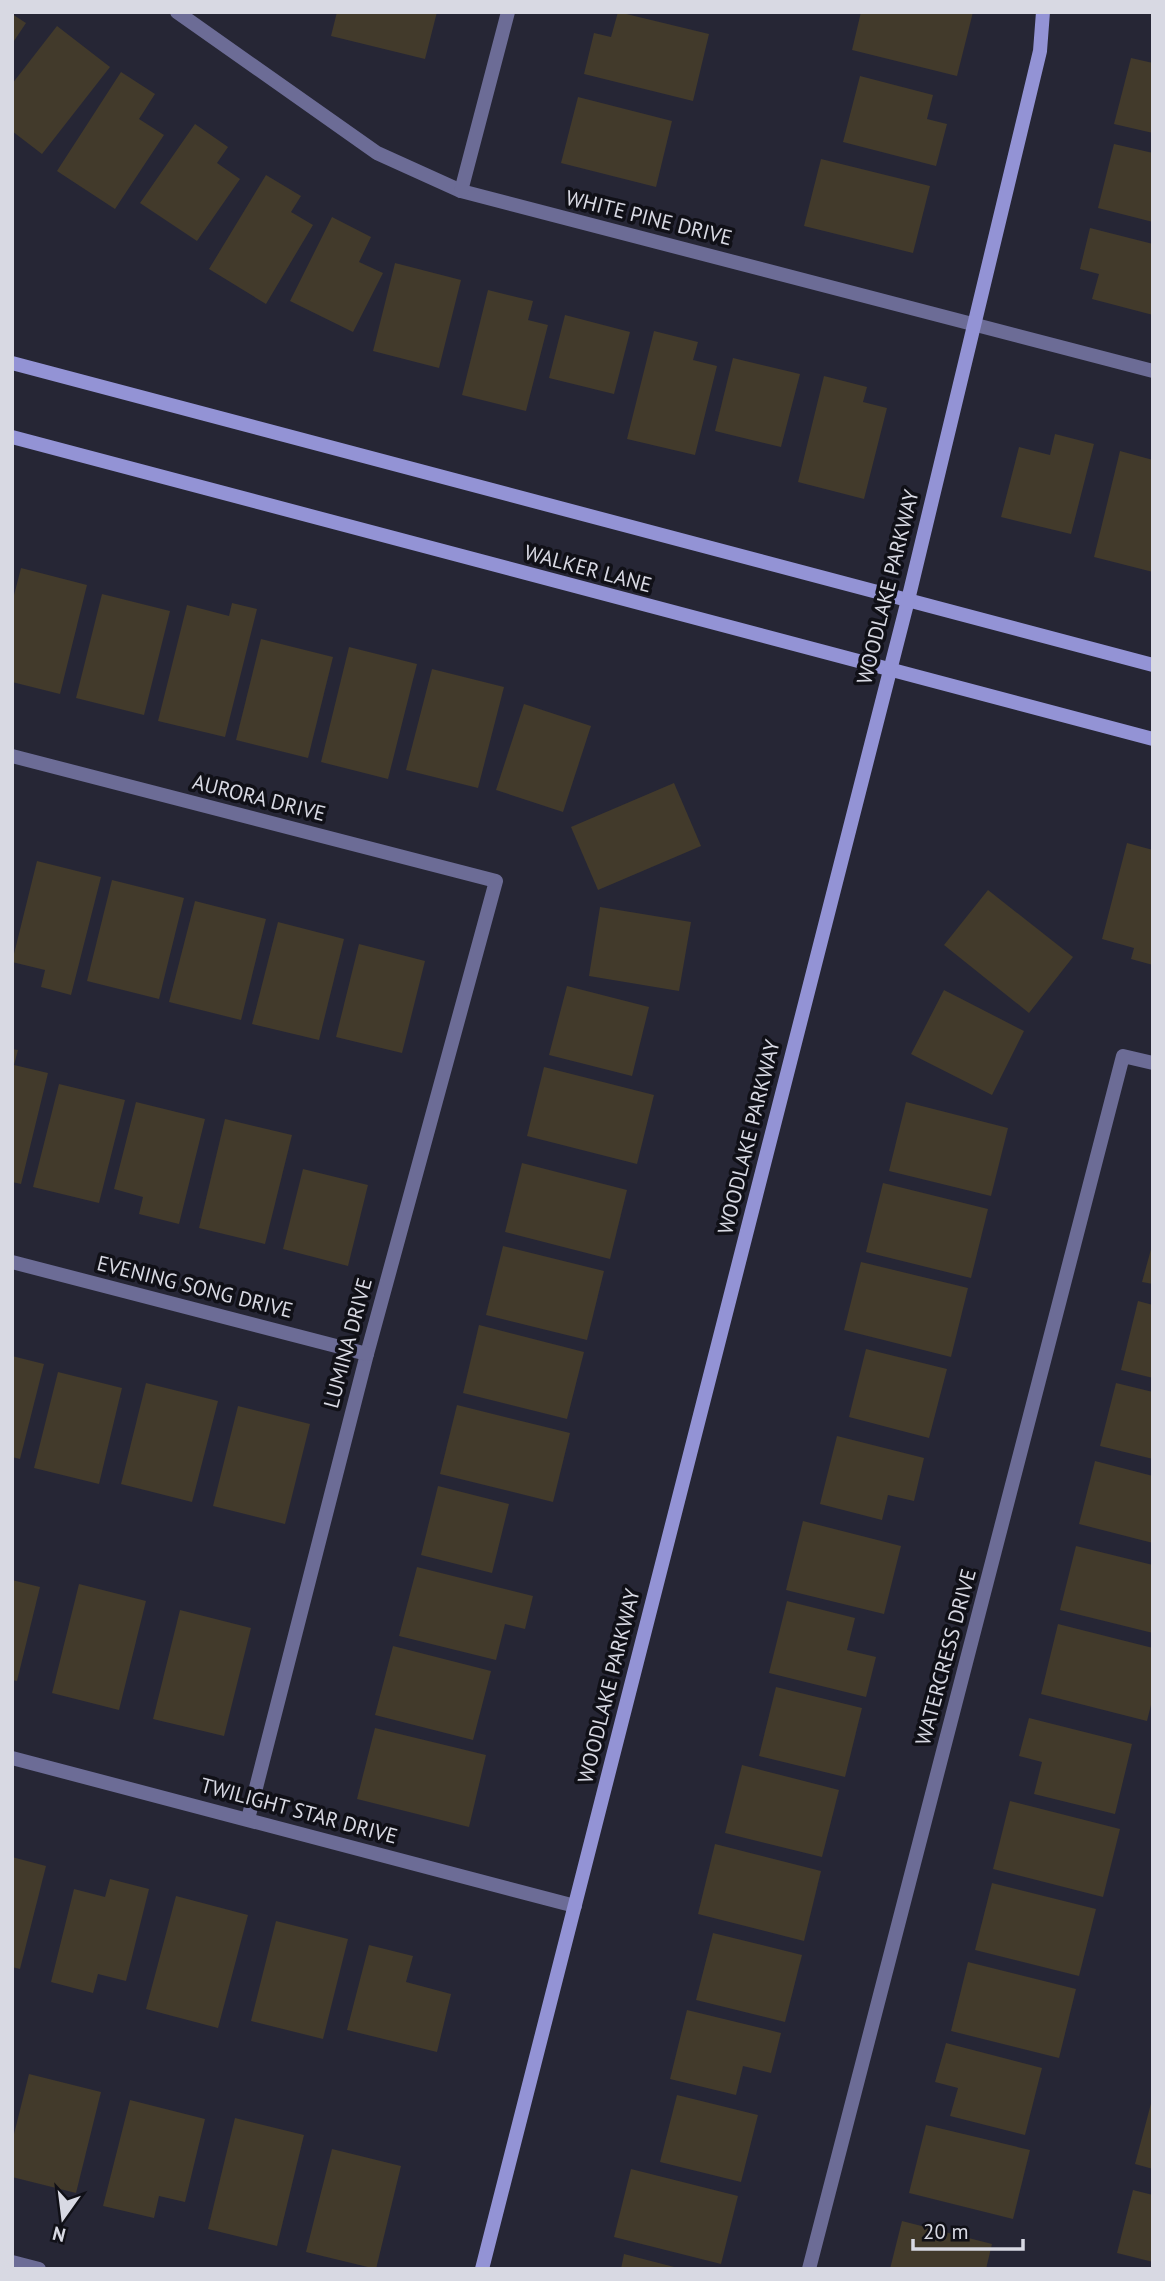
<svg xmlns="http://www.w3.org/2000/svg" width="1165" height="2281" font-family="'PT Sans',sans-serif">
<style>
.building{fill:#423a2b}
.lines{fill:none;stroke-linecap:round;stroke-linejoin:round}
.street{stroke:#6c6c96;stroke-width:14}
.secondary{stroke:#9393d5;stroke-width:14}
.labels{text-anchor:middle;stroke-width:7;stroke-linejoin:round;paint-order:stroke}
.street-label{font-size:21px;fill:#d8d9e3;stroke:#101017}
</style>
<rect width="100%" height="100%" fill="#262635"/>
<g class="building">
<polygon points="337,12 437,12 425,59 331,36"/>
<polygon points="618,12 709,34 693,101 584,74 594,33 611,37"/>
<polygon points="861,12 973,12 957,76 852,50"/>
<polygon points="12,14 26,23 12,44"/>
<polygon points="57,26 110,67 42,154 12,131 12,84"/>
<polygon points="1131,58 1153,63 1153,133 1114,124"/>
<polygon points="121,72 155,94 139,119 164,135 115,209 57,171"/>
<polygon points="860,76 933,95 927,119 947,124 936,166 843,142"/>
<polygon points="578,97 672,121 656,187 561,163"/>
<polygon points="195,124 228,147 217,163 240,179 197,241 140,203"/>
<polygon points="1114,144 1153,153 1153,222 1098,208"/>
<polygon points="821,159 930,186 913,253 804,226"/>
<polygon points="266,175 301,196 291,212 313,225 266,304 209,269"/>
<polygon points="332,217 371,237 359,262 383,273 353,332 290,301"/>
<polygon points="1090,228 1153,244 1153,315 1092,299 1099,274 1080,269"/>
<polygon points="395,263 461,280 439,368 373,351"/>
<polygon points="488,290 533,301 528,320 548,325 526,411 462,395"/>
<polygon points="565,315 630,332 614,394 549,378"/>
<polygon points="654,331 698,342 693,360 717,366 695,455 627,439"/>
<polygon points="733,358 800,374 781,447 715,431"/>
<polygon points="824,376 867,387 863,402 887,408 864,499 798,482"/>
<polygon points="1055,434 1094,444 1071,534 1001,517 1019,447 1050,455"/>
<polygon points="1120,451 1153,460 1153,572 1094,557"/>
<polygon points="21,568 87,585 60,694 12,682 12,603"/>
<polygon points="102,594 170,611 144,715 76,698"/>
<polygon points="232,603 257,609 225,737 158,721 187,605 229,616"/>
<polygon points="261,639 333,657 308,758 236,740"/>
<polygon points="349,647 417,664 388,779 321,762"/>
<polygon points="432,669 504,687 478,788 406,770"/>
<polygon points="524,704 591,726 563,812 496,790"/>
<polygon points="674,783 701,846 598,890 571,827"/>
<polygon points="1127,843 1153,850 1153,965 1131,959 1134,948 1102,939"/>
<polygon points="37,861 101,877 71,995 41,987 45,970 12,962"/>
<polygon points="112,880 184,898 159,999 87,981"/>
<polygon points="988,890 1073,957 1029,1013 944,945"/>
<polygon points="195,901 266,919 241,1020 169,1002"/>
<polygon points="600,907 691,922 679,991 589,976"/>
<polygon points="278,922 344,939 319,1040 252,1024"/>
<polygon points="359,944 425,961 402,1053 336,1037"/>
<polygon points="567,986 649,1007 632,1076 549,1055"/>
<polygon points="944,990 1024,1031 992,1095 911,1054"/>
<polygon points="12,1049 18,1050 14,1065 48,1073 21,1184 12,1182"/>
<polygon points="544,1067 654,1095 637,1164 527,1136"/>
<polygon points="59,1084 125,1100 99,1203 33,1187"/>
<polygon points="136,1102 205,1119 179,1224 139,1214 143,1197 114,1189"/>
<polygon points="906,1102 1008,1128 991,1196 889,1171"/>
<polygon points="225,1119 292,1135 265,1244 199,1228"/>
<polygon points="522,1163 627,1190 610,1259 505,1232"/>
<polygon points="303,1169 368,1185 348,1266 283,1249"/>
<polygon points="883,1183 988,1209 971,1278 866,1252"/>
<polygon points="1153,1242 1153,1284 1142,1282"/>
<polygon points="503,1246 604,1271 587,1340 486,1315"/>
<polygon points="861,1262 968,1288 951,1357 844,1330"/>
<polygon points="1138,1301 1153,1305 1153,1378 1121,1370"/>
<polygon points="479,1325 584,1352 567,1419 463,1393"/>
<polygon points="866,1349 947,1369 929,1438 849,1417"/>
<polygon points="12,1356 44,1364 20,1459 12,1457"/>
<polygon points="58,1372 122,1388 99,1484 34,1468"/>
<polygon points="146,1383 218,1401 192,1502 121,1484"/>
<polygon points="1116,1383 1153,1392 1153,1459 1100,1446"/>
<polygon points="457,1405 570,1433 553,1502 440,1474"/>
<polygon points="238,1406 310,1424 285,1524 213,1506"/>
<polygon points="837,1436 924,1458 914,1501 888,1495 882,1520 820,1504"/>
<polygon points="1095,1461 1153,1476 1153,1543 1079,1524"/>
<polygon points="438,1486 509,1504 492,1573 421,1555"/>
<polygon points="803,1521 901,1546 884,1614 786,1590"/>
<polygon points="1076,1546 1153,1565 1153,1633 1060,1610"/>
<polygon points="417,1567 533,1596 525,1629 505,1624 496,1660 399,1636"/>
<polygon points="12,1580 40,1587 17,1681 12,1680"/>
<polygon points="79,1584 146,1601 119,1710 52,1693"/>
<polygon points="787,1601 855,1618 847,1650 876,1657 866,1697 769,1673"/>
<polygon points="180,1610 251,1628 224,1736 153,1719"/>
<polygon points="1058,1624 1153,1648 1153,1697 1147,1721 1041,1694"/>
<polygon points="393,1646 491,1671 473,1740 375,1715"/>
<polygon points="776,1687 862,1708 845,1777 759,1756"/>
<polygon points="1029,1718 1132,1744 1115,1814 1034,1794 1042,1762 1019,1756"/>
<polygon points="375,1728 486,1755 469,1827 357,1799"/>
<polygon points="742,1765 839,1790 822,1857 725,1833"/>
<polygon points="1010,1801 1120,1829 1103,1897 993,1869"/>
<polygon points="715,1844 821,1871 804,1941 698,1914"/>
<polygon points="12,1857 46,1866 20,1969 12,1967"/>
<polygon points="110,1879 149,1889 126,1981 98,1974 93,1993 51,1982 74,1889 105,1897"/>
<polygon points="992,1883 1096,1909 1079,1976 975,1950"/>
<polygon points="176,1896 248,1915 218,2028 146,2009"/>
<polygon points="276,1921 348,1939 323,2039 251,2021"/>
<polygon points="713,1933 802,1955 785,2022 696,2000"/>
<polygon points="369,1945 413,1956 406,1982 451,1994 437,2052 347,2030"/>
<polygon points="968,1962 1076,1989 1059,2058 951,2031"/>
<polygon points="687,2010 781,2033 771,2073 743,2066 736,2095 670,2079"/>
<polygon points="946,2043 1042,2068 1025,2135 950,2116 958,2088 935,2082"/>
<polygon points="29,2074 101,2092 76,2193 12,2177 12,2142"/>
<polygon points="677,2095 758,2115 741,2182 660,2162"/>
<polygon points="1153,2096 1153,2169 1135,2164"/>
<polygon points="130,2100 205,2119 185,2202 159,2196 154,2218 103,2206"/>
<polygon points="235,2118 304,2135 277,2246 208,2229"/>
<polygon points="926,2125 1030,2150 1013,2219 909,2193"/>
<polygon points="332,2149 401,2166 376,2269 306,2252"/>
<polygon points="631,2169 738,2196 721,2264 614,2237"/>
<polygon points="1133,2190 1153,2195 1153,2262 1117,2253"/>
<polygon points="902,2221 992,2244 986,2269 890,2269"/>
<polygon points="624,2254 678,2268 678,2269 621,2269"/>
</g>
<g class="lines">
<g class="street">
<polyline points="177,12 377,153 461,191 1153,371"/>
<polyline points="461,191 508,12"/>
<polyline points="12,756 496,881 367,1354 248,1819"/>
<polyline points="12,1262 367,1354"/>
<polyline points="12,1758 575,1906"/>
<polyline points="12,2262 39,2269"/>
<polyline points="809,2269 1123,1056 1153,1063"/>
</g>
<g class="secondary">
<polyline points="12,363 1153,665"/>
<polyline points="12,437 1153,739"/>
<polyline points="482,2269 908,600 1040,51 1043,12"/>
</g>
</g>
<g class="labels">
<g class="street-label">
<text transform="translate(649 218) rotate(14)" y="7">WHITE PINE DRIVE</text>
<text transform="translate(588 569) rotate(15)" y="7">WALKER LANE</text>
<text transform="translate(888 587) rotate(-76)" y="7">WOODLAKE PARKWAY</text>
<text transform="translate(259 798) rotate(14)" y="7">AURORA DRIVE</text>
<text transform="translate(749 1137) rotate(-76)" y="7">WOODLAKE PARKWAY</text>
<text transform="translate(195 1287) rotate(14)" y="7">EVENING SONG DRIVE</text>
<text transform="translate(348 1343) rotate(-75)" y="7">LUMINA DRIVE</text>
<text transform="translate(946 1657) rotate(-75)" y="7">WATERCRESS DRIVE</text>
<text transform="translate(609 1686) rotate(-76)" y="7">WOODLAKE PARKWAY</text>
<text transform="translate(299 1811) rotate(15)" y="7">TWILIGHT STAR DRIVE</text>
</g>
</g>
<rect width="1165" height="2281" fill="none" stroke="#d8d9e3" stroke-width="28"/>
<g transform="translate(63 2218) rotate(194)" stroke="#101017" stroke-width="5" paint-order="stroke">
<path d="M0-5L12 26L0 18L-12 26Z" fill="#d8d9e3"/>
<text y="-10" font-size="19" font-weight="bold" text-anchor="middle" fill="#d8d9e3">N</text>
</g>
<path d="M913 2239v10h110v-10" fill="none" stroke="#d8d9e3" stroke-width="3.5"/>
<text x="923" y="2239" font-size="21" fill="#d8d9e3" stroke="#101017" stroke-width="5" paint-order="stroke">20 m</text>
</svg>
